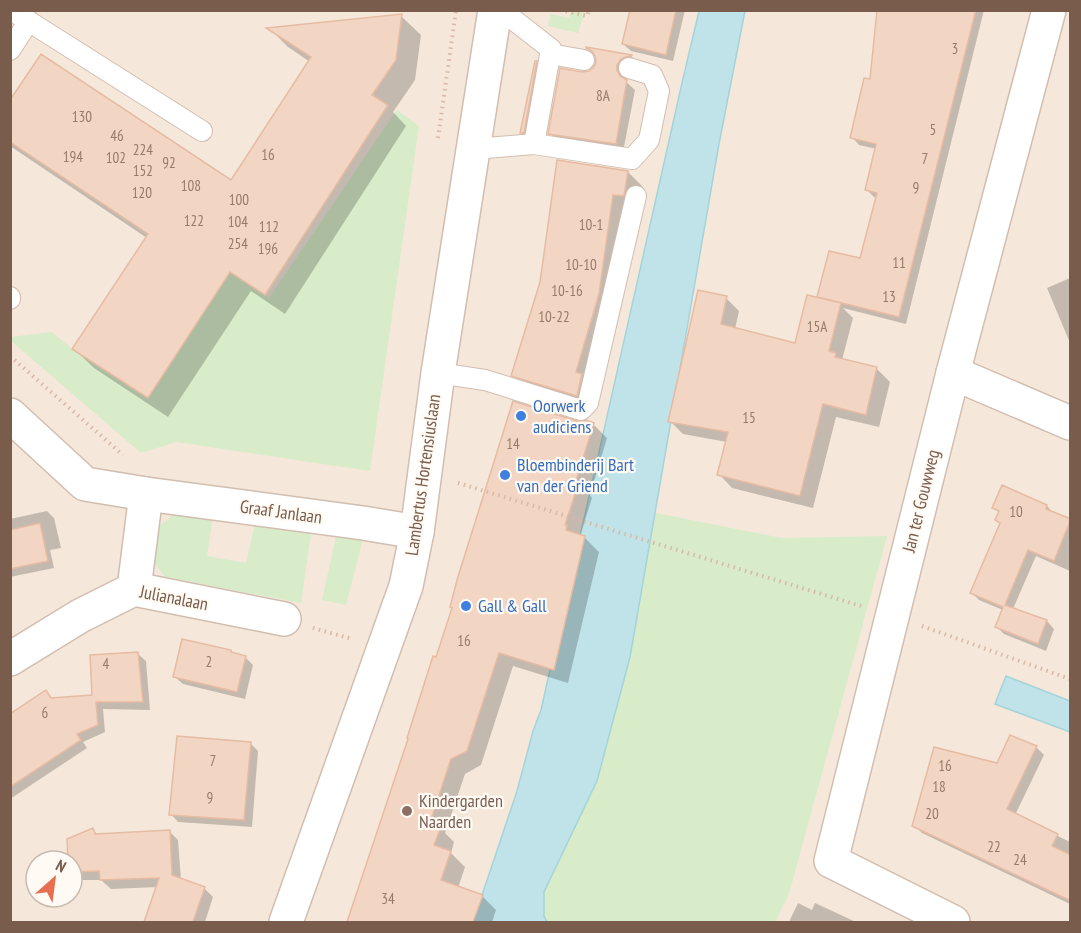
<svg xmlns="http://www.w3.org/2000/svg" width="1081" height="933" font-family="'PT Sans Narrow',sans-serif">
<style>
.residential{fill:#f5e8da;fill-rule:evenodd}
.green{fill:#d8ecc9}
.water{fill:#bfe3e8;stroke:#a5d3da;stroke-width:1.5}
.shadow{fill:#0003}
.building{fill:#f3d5c3;stroke:#e6bba3;stroke-width:1.5}
.lines{fill:none;stroke-linecap:round;stroke-linejoin:round}
.service-casing{stroke:#d1beb0;stroke-width:22}
.minor-casing{stroke:#d1beb0;stroke-width:36}
.tertiary-casing{stroke:#d1beb0;stroke-width:36}
.path{stroke:#d9b8a5;stroke-width:4;stroke-dasharray:1.5 4.5;stroke-linecap:butt}
.service{stroke:#fff;stroke-width:20}
.minor{stroke:#fff;stroke-width:33}
.tertiary{stroke:#fff;stroke-width:33}
.shop-dot{fill:#3f7fe0;stroke:#fffaf3;stroke-width:2}
.education-dot{fill:#8d6e63;stroke:#fffaf3;stroke-width:2}
.labels{text-anchor:middle;stroke-width:4.5;stroke-linejoin:round;paint-order:stroke}
.number-label{font-size:15px;fill:#987a6a}
.shop-label{font-size:18px;fill:#366cbe;stroke:#fffaf3;text-anchor:start}
.street-label{font-size:18px;fill:#7a5c4d;stroke:#fffaf3}
.education-label{font-size:18px;fill:#785e54;stroke:#fffaf3;text-anchor:start}
</style>
<rect width="100%" height="100%" fill="#fdf6ec"/>
<path class="residential" d="M10,11H1070V922H11ZM36,861H72V897H36Z"/>
<g class="green">
<polygon points="571,11 585,11 578,33 548,26 551,14 569,18"/>
<polygon points="397,110 419,126 370,471 176,442 141,453 11,341 10,337 52,332 72,349 148,398 230,272 269,298"/>
<polygon points="180,510 213,516 207,556 246,563 255,524 311,534 301,603 165,577 151,559 161,524"/>
<polygon points="651,512 782,538 887,536 789,894 775,922 547,922 544,916 544,892 597,781"/>
<polygon points="336,536 363,539 346,605 322,600"/>
</g>
<g class="water">
<polygon points="699,11 745,11 719,144 630,657 597,781 544,892 544,916 547,922 473,922 517,791 533,731 541,710 682,83"/>
<polygon points="1006,676 1070,701 1070,732 995,704"/>
</g>
<g class="shadow">
<polygon points="685,10 673,61 631,51 623,44 635,11"/>
<polygon points="916,10 984,10 906,324 843,308 853,318 842,360 877,369 890,382 879,427 836,417 813,508 732,488 719,474 727,442 683,434 670,421 726,298 739,311 735,329 796,344 823,300 819,296 861,260 877,198 874,197 867,190 877,149 859,145 852,137 871,81"/>
<polygon points="401,16 421,35 415,80 393,112 406,126 285,314 251,291 168,417 94,368 74,349 147,238 13,148 10,146 10,103 231,182 310,62 288,47 270,29"/>
<polygon points="588,49 631,56 639,64 625,74 625,81 635,90 623,152 558,142 550,133 582,73 589,72 594,69 597,63 596,56"/>
<polygon points="536,62 540,66 527,136 525,136 521,133"/>
<polygon points="628,172 643,187 592,410 528,390 513,375 541,282"/>
<polygon points="1070,278 1070,343 1047,288"/>
<polygon points="577,423 593,424 607,438 590,495 592,498 580,536 585,538 599,552 568,683 513,666 481,765 465,774 445,833 454,842 451,853 465,867 458,888 482,896 496,910 492,922 348,922 437,659"/>
<polygon points="1047,506 1054,514 1070,521 1070,571 1036,556 1013,609 1047,621 1054,629 1046,651 1004,634 997,627 1003,610 979,600 972,593 1001,524 1000,513 994,508"/>
<polygon points="47,511 54,518 61,548 50,550 54,568 10,577 10,519"/>
<polygon points="232,653 245,657 253,665 245,699 183,684 175,677"/>
<polygon points="138,654 146,661 150,710 103,709 105,732 83,742 87,748 10,799 10,716 46,692 53,699 94,697"/>
<polygon points="250,743 258,751 252,827 178,822 171,814"/>
<polygon points="1036,747 1044,755 1015,815 1070,842 1070,904 922,833 914,825 998,765"/>
<polygon points="92,829 98,835 169,831 178,840 181,880 204,888 213,897 205,922 145,922 158,887 111,889 101,880 79,880 72,873 72,861 70,861"/>
<polygon points="798,903 812,910 815,903 856,922 789,922"/>
</g>
<g class="building">
<polygon points="630,10 676,10 666,55 622,44"/>
<polygon points="877,10 976,10 899,317 817,297 829,251 860,258 877,193 865,190 876,144 850,138 864,78 870,79"/>
<polygon points="402,14 396,60 372,95 388,105 265,295 230,272 148,398 72,349 148,234 10,142 10,100 41,54 231,180 311,57 266,28"/>
<polygon points="586,47 632,55 631,56 626,57 621,59 617,65 617,70 620,76 627,80 616,144 548,134 560,68 582,72 589,71 593,68 596,63 595,56 592,51 586,48"/>
<polygon points="535,61 537,61 524,133 520,133"/>
<polygon points="557,160 628,171 624,196 613,195 599,294 576,372 582,374 577,396 511,376 540,282"/>
<polygon points="698,290 727,296 721,324 795,343 807,295 841,303 829,351 836,353 835,357 877,367 866,415 823,404 800,496 717,475 728,432 668,422"/>
<polygon points="513,401 577,421 586,420 594,423 576,481 579,482 565,525 567,525 566,530 585,536 554,670 499,653 467,751 451,759 430,823 441,827 434,845 451,851 441,880 483,895 473,922 347,922 408,739 407,738 433,656 436,657 452,608 450,607 457,580"/>
<polygon points="1002,485 1047,505 1046,509 1071,519 1054,561 1028,550 1005,605 1047,620 1038,644 995,627 1003,607 970,593 1000,523 995,520 999,511 992,508"/>
<polygon points="40,523 48,561 10,569 10,530"/>
<polygon points="182,639 231,650 231,652 246,656 237,692 173,677"/>
<polygon points="138,652 143,702 96,702 98,725 77,734 81,740 10,787 10,714 46,690 51,698 92,695 90,655"/>
<polygon points="1010,735 1037,746 1007,809 1058,834 1052,846 1071,855 1071,901 912,826 934,747 997,763"/>
<polygon points="177,736 251,742 244,820 169,815"/>
<polygon points="93,828 95,834 170,830 172,875 205,887 193,922 144,922 159,878 100,880 99,871 72,872 72,861 68,861 67,839"/>
</g>
<g class="lines">
<defs>
<g id="service">
<polyline points="11,10 202,131"/>
<polyline points="10,50 29,21"/>
<polyline points="550,54 584,60"/>
<polyline points="534,144 632,159 649,140 659,91 652,75 629,68"/>
<polyline points="474,149 534,144 551,49 501,10"/>
<polyline points="10,297 10,299"/>
<polyline points="438,373 485,380 581,410 588,403 636,196"/>
</g>
<g id="minor">
<polyline points="953,373 1070,423"/>
<polyline points="10,415 85,484 146,494 363,523 417,532"/>
<polyline points="134,589 146,494"/>
<polyline points="10,659 80,616 134,589 284,619"/>
<polyline points="953,922 831,861 953,373 1049,10"/>
</g>
<polyline id="tertiary" points="286,922 406,586 417,532 438,373 495,10"/>
</defs>
<use href="#service" class="service-casing"/>
<use href="#minor" class="minor-casing"/>
<use href="#tertiary" class="tertiary-casing"/>
<g class="path">
<polyline points="560,10 587,16 589,10"/>
<polyline points="438,138 456,10"/>
<polyline points="10,356 123,455"/>
<polyline points="458,483 861,606"/>
<polyline points="922,626 1070,679"/>
<polyline points="313,628 352,639"/>
</g>
<use href="#service" class="service"/>
<use href="#minor" class="minor"/>
<use href="#tertiary" class="tertiary"/>
</g>
<g class="shop-dot">
<circle cx="521" cy="416" r="6"/>
<circle cx="505" cy="475" r="6"/>
<circle cx="466" cy="606" r="6"/>
</g>
<circle class="education-dot" cx="407" cy="811" r="6"/>
<g class="labels">
<g class="number-label">
<text x="955" y="54">3</text>
<text x="603" y="101">8A</text>
<text x="82" y="122">130</text>
<text x="933" y="135">5</text>
<text x="117" y="141">46</text>
<text x="143" y="155">224</text>
<text x="268" y="160">16</text>
<text x="73" y="162">194</text>
<text x="116" y="163">102</text>
<text x="925" y="164">7</text>
<text x="169" y="168">92</text>
<text x="143" y="176">152</text>
<text x="191" y="191">108</text>
<text x="916" y="193">9</text>
<text x="142" y="198">120</text>
<text x="239" y="205">100</text>
<text x="194" y="226">122</text>
<text x="238" y="227">104</text>
<text x="591" y="230">10-1</text>
<text x="269" y="232">112</text>
<text x="238" y="249">254</text>
<text x="268" y="254">196</text>
<text x="899" y="268">11</text>
<text x="581" y="270">10-10</text>
<text x="567" y="296">10-16</text>
<text x="889" y="302">13</text>
<text x="554" y="322">10-22</text>
<text x="817" y="332">15A</text>
<text x="749" y="423">15</text>
<text x="513" y="449">14</text>
<text x="1016" y="517">10</text>
<text x="464" y="646">16</text>
<text x="209" y="667">2</text>
<text x="106" y="669">4</text>
<text x="45" y="718">6</text>
<text x="213" y="766">7</text>
<text x="945" y="771">16</text>
<text x="939" y="792">18</text>
<text x="210" y="803">9</text>
<text x="932" y="819">20</text>
<text x="994" y="852">22</text>
<text x="1020" y="865">24</text>
<text x="388" y="904">34</text>
</g>
<g class="shop-label">
<text x="533" y="412">Oorwerk<tspan x="533" dy="21">audiciens</tspan></text>
<text x="517" y="471">Bloembinderij Bart<tspan x="517" dy="21">van der Griend</tspan></text>
<text x="478" y="612">Gall &amp; Gall</text>
</g>
<g class="street-label">
<text transform="translate(423 475) rotate(-82)" y="6">Lambertus Hortensiuslaan</text>
<text transform="translate(921 501) rotate(-76)" y="6">Jan ter Gouwweg</text>
<text transform="translate(281 512) rotate(8)" y="6">Graaf Janlaan</text>
<text transform="translate(174 598) rotate(11)" y="6">Julianalaan</text>
</g>
<g class="education-label">
<text x="419" y="807">Kindergarden<tspan x="419" dy="21">Naarden</tspan></text>
</g>
</g>
<rect width="1081" height="933" fill="none" stroke="#7a5c4d" stroke-width="24"/>
<g transform="translate(54 879) rotate(28)"><circle r="28" fill="#fffaf3" stroke="#cabbb1" stroke-width="1.5"/>
<path d="M0-4.5L10 22L0 15L-10 22Z" fill="#e76f51"/>
<text y="-9" font-size="16" font-weight="bold" text-anchor="middle" fill="#7a5c4d">N</text>
</g>
</svg>
